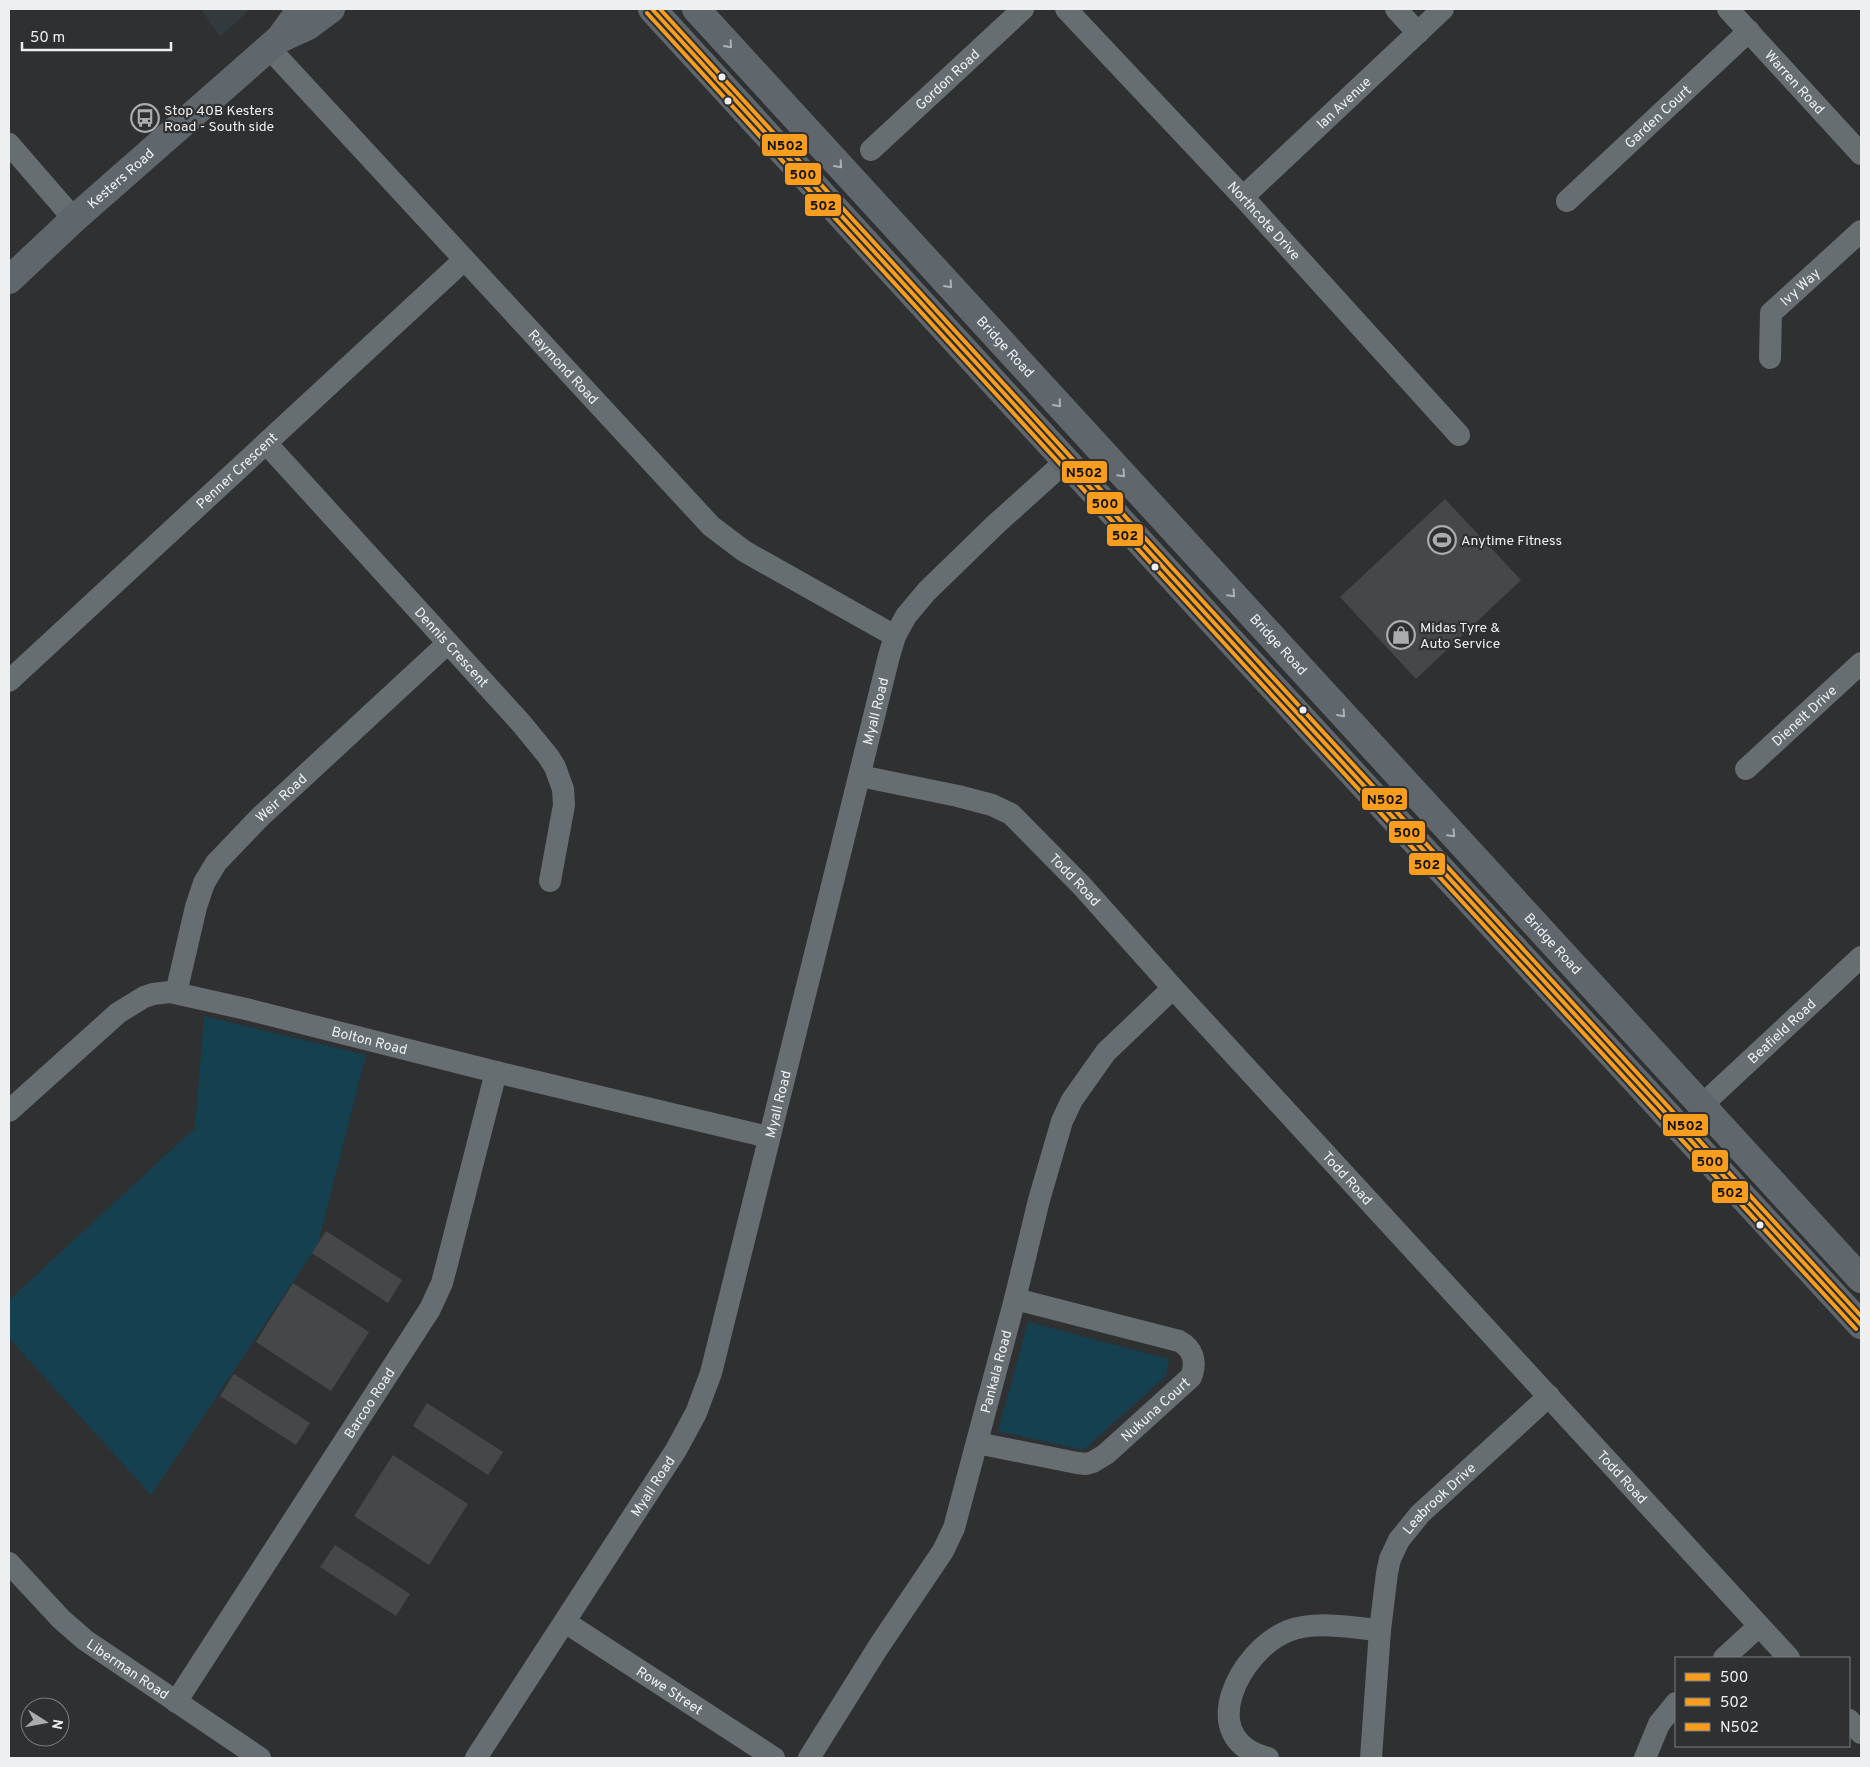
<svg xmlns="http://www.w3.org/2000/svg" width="1870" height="1767" font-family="Overpass,sans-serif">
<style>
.built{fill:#323a3e}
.green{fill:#144050}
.building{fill:#464748}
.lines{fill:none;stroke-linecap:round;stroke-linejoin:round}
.minor{stroke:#666e72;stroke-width:22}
.secondary{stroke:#5f676c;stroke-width:28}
.bus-1-casing{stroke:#2e3032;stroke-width:8}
.bus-2-casing{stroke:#2e3032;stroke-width:8}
.bus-3-casing{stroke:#2e3032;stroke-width:8}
.bus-1{stroke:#f99d1e;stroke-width:4}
.bus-2{stroke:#f99d1e;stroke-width:4}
.bus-3{stroke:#f99d1e;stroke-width:4}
.oneway{stroke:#aeb2b5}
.bus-dot{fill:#eeeff0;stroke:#2e3032;stroke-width:2}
.labels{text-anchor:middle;stroke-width:4.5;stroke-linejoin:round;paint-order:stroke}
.street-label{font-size:14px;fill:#eeeff0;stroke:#2e3032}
.poi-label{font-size:14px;fill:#eeeff0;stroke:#2e3032;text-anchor:start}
.line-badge{stroke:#2e3032;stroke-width:2}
.pale-badge-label{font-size:14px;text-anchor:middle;font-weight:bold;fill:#111}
</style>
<rect width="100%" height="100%" fill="#2f3031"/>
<polygon class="built" points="201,9 251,9 220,37"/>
<g class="green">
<polygon points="204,1016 366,1055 318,1244 151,1495 9,1338 9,1300 195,1128"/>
<polygon points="1028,1322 1169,1359 1166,1376 1083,1450 998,1431"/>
</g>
<g class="building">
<polygon points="1445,499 1521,580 1416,679 1340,597"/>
<polygon points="326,1231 402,1280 388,1303 312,1253"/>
<polygon points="293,1283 369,1332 331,1391 256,1342"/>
<polygon points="234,1374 310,1423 296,1445 220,1396"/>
<polygon points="427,1403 503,1452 488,1475 413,1426"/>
<polygon points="393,1455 468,1504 429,1565 354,1516"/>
<polygon points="335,1545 410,1594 396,1616 320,1567"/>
</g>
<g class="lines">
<g class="minor">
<path id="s1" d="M1066,9L1243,197L1459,435"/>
<polyline points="1396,9 1418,33"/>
<path id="s2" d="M1728,9L1861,154"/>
<path id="s3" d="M269,48L711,526L744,551L895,636"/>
<polyline points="9,144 74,219"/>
<path id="s4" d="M871,150L1023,9"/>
<path id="s5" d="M1243,197L1443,9"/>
<path id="s6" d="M1567,201L1749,31"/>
<path id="s7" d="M1770,358L1771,313L1861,231"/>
<path id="s8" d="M266,443L521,723L548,756L555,767L563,789L564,805L550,881"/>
<path id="s9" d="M9,681L464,260"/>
<path id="s10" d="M1746,769L1861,663"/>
<path id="s11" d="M860,776L958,796L992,805L1011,814L1082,886L1173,988L1789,1658"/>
<path id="s12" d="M176,993L196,907L204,883L216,863L259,818L448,643"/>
<path id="s13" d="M1701,1106L1861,957"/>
<path id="s14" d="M9,1111L118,1013L144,997L153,994L170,992L246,1009L496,1072L768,1137"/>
<path id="s15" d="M977,1443L1077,1463L1086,1464L1093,1462L1106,1454L1191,1377C1197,1362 1193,1348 1179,1341L1015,1299"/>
<path id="s16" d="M9,1563L61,1619L85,1640L260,1758"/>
<path id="s17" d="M565,1622L774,1758"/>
<polyline points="1724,1658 1759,1626"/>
<path id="s18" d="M176,1702L430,1309L442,1283L448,1260L496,1072"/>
<polyline points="1849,1720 1861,1733"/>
<path id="s19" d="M476,1758L676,1450L696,1413L711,1373L889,656L895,636L906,616L927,591L995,525L1066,461"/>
<path id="s20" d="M809,1758L879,1646L943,1551L954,1528L1015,1299L1039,1200L1062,1121L1072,1100L1106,1052L1173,988"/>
<path d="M1268,1758C1193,1739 1240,1650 1288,1631C1316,1620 1351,1628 1380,1630"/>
<path id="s21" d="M1371,1758L1380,1630L1387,1573L1390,1559L1399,1540L1420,1514L1549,1396"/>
<polyline points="1645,1758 1659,1724 1676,1703"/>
</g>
<g class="secondary">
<polyline points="652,9 1250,662 1861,1325"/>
<path id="s22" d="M696,9L1861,1279"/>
<polyline points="282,38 308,26 331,9"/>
<path id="s23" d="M9,280L74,219L280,38L301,9"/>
</g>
<defs>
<polyline id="bus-1" points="652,9 1250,662 1861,1325"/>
<polyline id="bus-2" points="647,13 1245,666 1856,1329"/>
<polyline id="bus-3" points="660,9 1255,658 1861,1316"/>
</defs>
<use href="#bus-1" class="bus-1-casing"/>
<use href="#bus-2" class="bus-2-casing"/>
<use href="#bus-3" class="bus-3-casing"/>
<use href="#bus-1" class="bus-1"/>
<use href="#bus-2" class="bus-2"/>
<use href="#bus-3" class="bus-3"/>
</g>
<defs><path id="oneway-chevron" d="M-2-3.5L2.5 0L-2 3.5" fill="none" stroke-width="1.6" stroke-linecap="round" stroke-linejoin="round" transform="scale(1.25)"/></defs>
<g class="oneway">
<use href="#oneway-chevron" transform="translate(729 45) rotate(48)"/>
<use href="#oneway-chevron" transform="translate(839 165) rotate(48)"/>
<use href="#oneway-chevron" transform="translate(949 285) rotate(48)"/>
<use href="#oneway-chevron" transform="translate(1058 404) rotate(48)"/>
<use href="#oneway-chevron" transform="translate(1122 474) rotate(47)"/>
<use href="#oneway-chevron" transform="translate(1232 594) rotate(47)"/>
<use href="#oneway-chevron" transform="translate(1342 714) rotate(48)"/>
<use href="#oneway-chevron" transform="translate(1452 834) rotate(47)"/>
</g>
<defs>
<symbol id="bus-ring" viewBox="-11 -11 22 22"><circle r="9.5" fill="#2e3032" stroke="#abacad" stroke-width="1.5"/><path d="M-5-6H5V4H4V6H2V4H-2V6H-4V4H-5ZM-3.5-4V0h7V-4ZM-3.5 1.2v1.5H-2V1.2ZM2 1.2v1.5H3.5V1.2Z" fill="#abacad"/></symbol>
<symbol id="stadium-ring" viewBox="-11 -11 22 22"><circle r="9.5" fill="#2e3032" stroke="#abacad" stroke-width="1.5"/><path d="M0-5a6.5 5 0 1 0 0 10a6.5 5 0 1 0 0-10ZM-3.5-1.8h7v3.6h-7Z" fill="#abacad"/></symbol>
<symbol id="shop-ring" viewBox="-11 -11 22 22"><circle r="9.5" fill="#2e3032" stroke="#abacad" stroke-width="1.5"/><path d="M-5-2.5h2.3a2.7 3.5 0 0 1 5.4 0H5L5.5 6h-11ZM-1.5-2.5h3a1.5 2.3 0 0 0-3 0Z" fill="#abacad"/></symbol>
</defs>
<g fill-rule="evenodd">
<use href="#bus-ring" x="129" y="102" width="32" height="32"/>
<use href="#stadium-ring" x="1426" y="524" width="32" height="32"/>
<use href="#shop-ring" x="1385" y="619" width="32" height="32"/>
</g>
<g class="bus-dot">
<circle cx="722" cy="77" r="4.5"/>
<circle cx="728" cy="101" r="4.5"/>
<circle cx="1155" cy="567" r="4.5"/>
<circle cx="1303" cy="710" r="4.5"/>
<circle cx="1760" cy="1225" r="4.5"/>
</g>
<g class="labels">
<g class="street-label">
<text dy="5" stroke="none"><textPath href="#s4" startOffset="104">Gordon Road</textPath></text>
<text dy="5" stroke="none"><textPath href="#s2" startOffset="99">Warren Road</textPath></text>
<text dy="5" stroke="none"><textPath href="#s5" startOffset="138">Ian Avenue</textPath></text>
<text dy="5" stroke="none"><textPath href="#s6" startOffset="124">Garden Court</textPath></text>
<text dy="5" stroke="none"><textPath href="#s23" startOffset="151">Kesters Road</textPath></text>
<text dy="5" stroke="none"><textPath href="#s1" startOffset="290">Northcote Drive</textPath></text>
<text dy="5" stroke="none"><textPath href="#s7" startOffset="84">Ivy Way</textPath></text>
<text dy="5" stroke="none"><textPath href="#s22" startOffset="458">Bridge Road</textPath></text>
<text dy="5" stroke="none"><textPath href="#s3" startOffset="434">Raymond Road</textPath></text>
<text dy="5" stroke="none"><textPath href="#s9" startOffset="310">Penner Crescent</textPath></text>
<text dy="5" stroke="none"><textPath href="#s22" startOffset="862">Bridge Road</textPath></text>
<text dy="5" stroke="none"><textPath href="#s8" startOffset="276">Dennis Crescent</textPath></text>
<text dy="5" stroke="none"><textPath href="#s19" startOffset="1134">Myall Road</textPath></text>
<text dy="5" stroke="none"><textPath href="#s10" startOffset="79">Dienelt Drive</textPath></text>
<text dy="5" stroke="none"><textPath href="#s12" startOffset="229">Weir Road</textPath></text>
<text dy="5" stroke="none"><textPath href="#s11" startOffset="248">Todd Road</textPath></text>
<text dy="5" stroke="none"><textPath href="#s22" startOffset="1268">Bridge Road</textPath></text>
<text dy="5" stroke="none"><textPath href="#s13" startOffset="110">Beafield Road</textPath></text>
<text dy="5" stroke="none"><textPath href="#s14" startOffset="409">Bolton Road</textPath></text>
<text dy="5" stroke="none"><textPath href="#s19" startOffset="729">Myall Road</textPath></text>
<text dy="5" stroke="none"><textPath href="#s11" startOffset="652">Todd Road</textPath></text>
<text dy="5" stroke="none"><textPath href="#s20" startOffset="434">Pankala Road</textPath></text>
<text dy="5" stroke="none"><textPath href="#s18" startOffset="356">Barcoo Road</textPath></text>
<text dy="5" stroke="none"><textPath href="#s15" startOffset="200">Nukuna Court</textPath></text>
<text dy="5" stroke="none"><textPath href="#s11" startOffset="1058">Todd Road</textPath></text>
<text dy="5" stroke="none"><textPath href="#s19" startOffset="324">Myall Road</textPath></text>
<text dy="5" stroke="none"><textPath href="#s21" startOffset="279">Leabrook Drive</textPath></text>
<text dy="5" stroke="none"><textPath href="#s16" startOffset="160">Liberman Road</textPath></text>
<text dy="5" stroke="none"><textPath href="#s17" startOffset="125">Rowe Street</textPath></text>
</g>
<g class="poi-label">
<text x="164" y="115">Stop 40B Kesters<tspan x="164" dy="16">Road - South side</tspan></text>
<text x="1461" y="545">Anytime Fitness</text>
<text x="1420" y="632">Midas Tyre &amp;<tspan x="1420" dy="16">Auto Service</tspan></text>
</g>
</g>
<g class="line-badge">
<rect x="761" y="133" width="47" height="24" rx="5" fill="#f99d1e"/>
<rect x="784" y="162" width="38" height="24" rx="5" fill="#f99d1e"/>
<rect x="804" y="193" width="38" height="24" rx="5" fill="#f99d1e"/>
<rect x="1061" y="460" width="47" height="24" rx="5" fill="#f99d1e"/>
<rect x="1086" y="491" width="38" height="24" rx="5" fill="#f99d1e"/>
<rect x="1106" y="523" width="38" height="24" rx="5" fill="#f99d1e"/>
<rect x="1361" y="787" width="47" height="24" rx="5" fill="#f99d1e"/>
<rect x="1388" y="820" width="38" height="24" rx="5" fill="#f99d1e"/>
<rect x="1408" y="852" width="38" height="24" rx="5" fill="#f99d1e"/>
<rect x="1662" y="1113" width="47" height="24" rx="5" fill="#f99d1e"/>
<rect x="1691" y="1149" width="38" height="24" rx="5" fill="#f99d1e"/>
<rect x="1711" y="1180" width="38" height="24" rx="5" fill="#f99d1e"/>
</g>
<g class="pale-badge-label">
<text x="785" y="150">N502</text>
<text x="803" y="179">500</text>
<text x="823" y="210">502</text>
<text x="1084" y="477">N502</text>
<text x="1105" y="508">500</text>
<text x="1125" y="540">502</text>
<text x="1385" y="804">N502</text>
<text x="1407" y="837">500</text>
<text x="1427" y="869">502</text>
<text x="1685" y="1130">N502</text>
<text x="1710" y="1166">500</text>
<text x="1730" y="1197">502</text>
</g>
<rect width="1870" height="1767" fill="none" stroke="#eeeff0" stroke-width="20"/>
<rect x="1675" y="1657" width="175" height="90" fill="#2e3032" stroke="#7b7c7e"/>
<rect x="1685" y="1673" width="25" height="8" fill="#f99d1e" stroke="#7b7c7e"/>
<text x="1720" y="1682" font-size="15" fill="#eeeff0">500</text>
<rect x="1685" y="1698" width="25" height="8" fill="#f99d1e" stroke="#7b7c7e"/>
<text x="1720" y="1707" font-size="15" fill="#eeeff0">502</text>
<rect x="1685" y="1723" width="25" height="8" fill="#f99d1e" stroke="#7b7c7e"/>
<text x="1720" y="1732" font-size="15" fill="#eeeff0">N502</text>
<g transform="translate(45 1722) rotate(101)"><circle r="24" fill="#2e3032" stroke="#7b7c7e"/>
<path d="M0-4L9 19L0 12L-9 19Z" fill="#abacad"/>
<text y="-8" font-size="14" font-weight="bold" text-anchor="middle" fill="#eeeff0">N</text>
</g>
<path d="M22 42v8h149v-8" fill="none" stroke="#eeeff0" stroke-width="2.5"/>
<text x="30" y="42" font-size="15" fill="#eeeff0" stroke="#2e3032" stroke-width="4" paint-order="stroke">50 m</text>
</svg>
